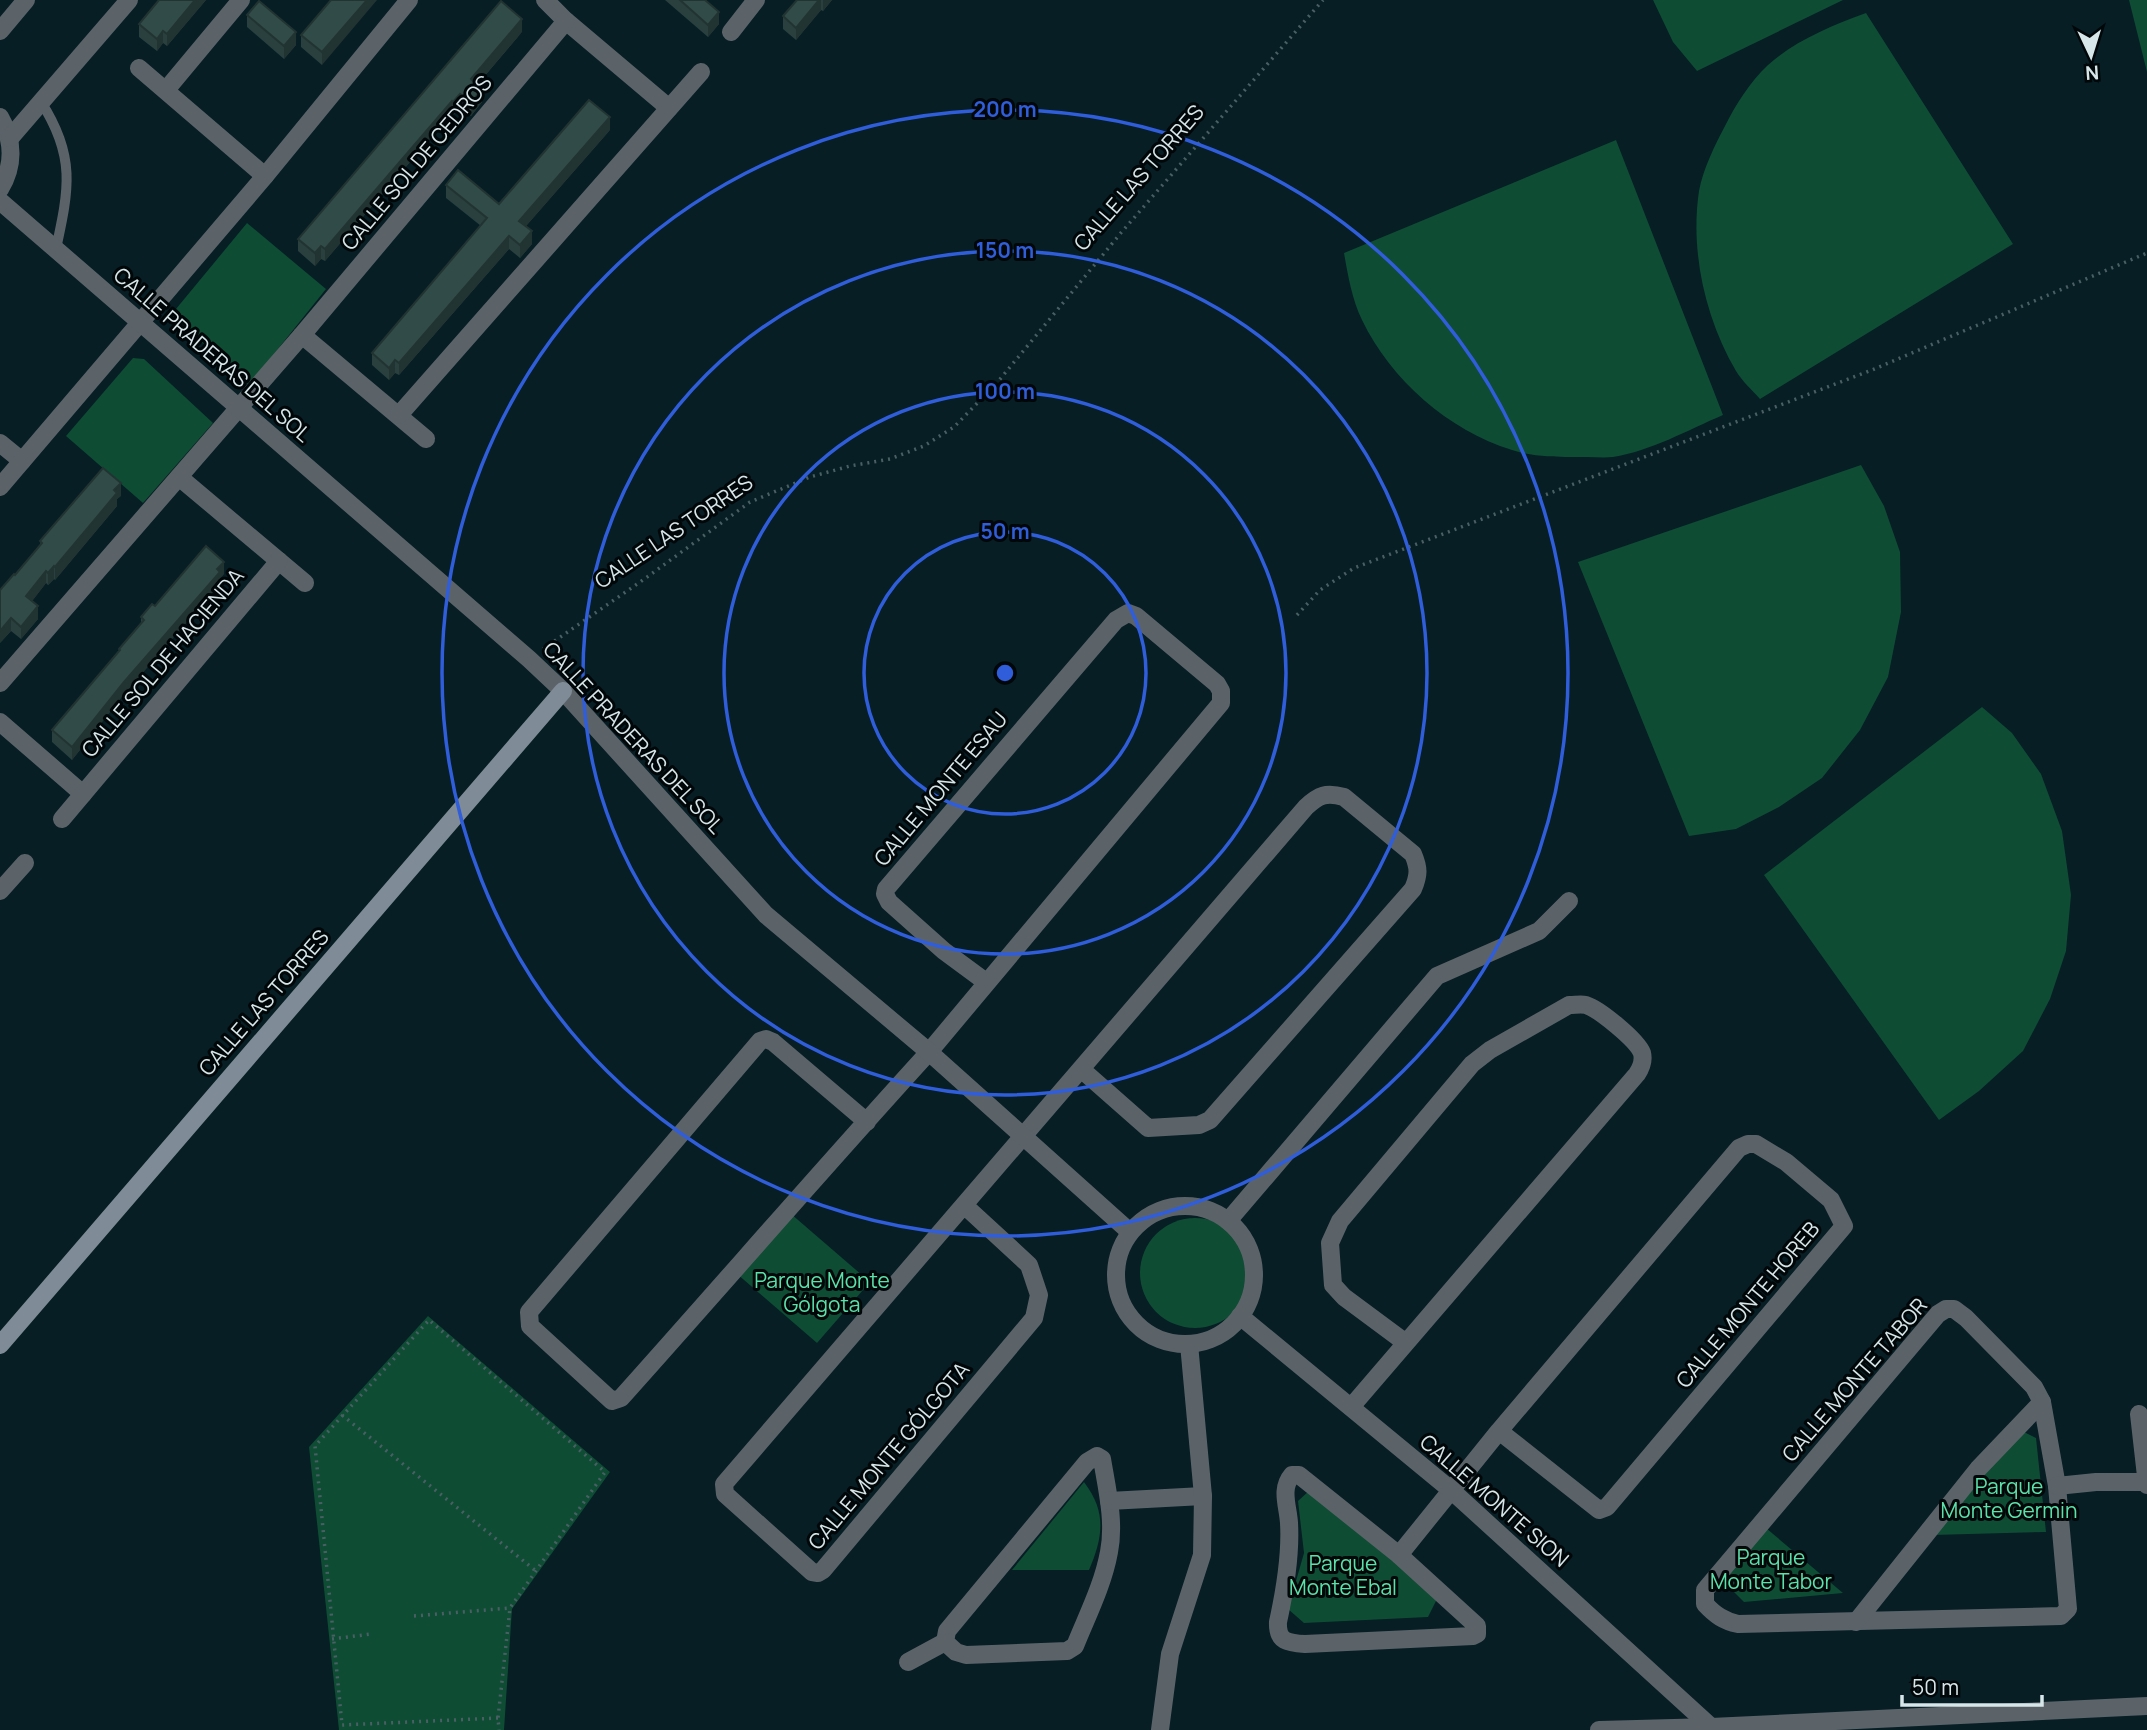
<svg xmlns="http://www.w3.org/2000/svg" width="2147" height="1730" font-family="Manrope,sans-serif">
<style>
.green{fill:#0e4c34}
.lines{fill:none;stroke-linecap:round;stroke-linejoin:round}
.path{stroke:#4a5f64;stroke-width:3.5;stroke-dasharray:2 5;stroke-linecap:butt}
.service{stroke:#5b6369;stroke-width:10}
.minor{stroke:#5b6369;stroke-width:18}
.tertiary{stroke:#5b6369;stroke-width:18}
.secondary{stroke:#7f8c97;stroke-width:18}
.wall{fill:#29403e}
.shaded-wall{fill:#223432}
.building{fill:#304b48;stroke:#223432;stroke-width:2}
.ring{fill:none;stroke:#305dda;stroke-width:3.5}
.labels{text-anchor:middle;stroke-width:6;stroke-linejoin:round;paint-order:stroke}
.street-label{font-size:21px;fill:#d7e6e9;stroke:#010709}
.park-label{font-size:21px;fill:#5ce1a9;stroke:#010709}
.centre{fill:#305dda;stroke:#010709;stroke-width:3.5}
.ring-label{font-size:21px;text-anchor:middle;font-weight:bold;fill:#305dda;stroke:#010709;stroke-width:6;stroke-linejoin:round;paint-order:stroke}
</style>
<rect width="100%" height="100%" fill="#061e24"/>
<g class="green">
<polygon points="1653,0 1843,0 1697,71 1673,42"/>
<polygon points="2129,0 2147,0 2147,72"/>
<path d="M1866,13L2013,244L1760,399C1752,390 1742,381 1736,371C1705,318 1690,251 1699,191C1703,169 1715,145 1725,126C1736,104 1750,82 1768,65C1796,40 1831,26 1866,13Z"/>
<path d="M1616,140L1723,415C1688,430 1651,451 1613,457C1604,458 1595,457 1586,457C1562,457 1535,458 1512,450C1448,430 1391,380 1362,320C1352,299 1348,276 1344,253Z"/>
<polygon points="247,223 326,289 249,385 171,315"/>
<polygon points="133,358 144,359 213,423 143,503 66,436"/>
<polygon points="1861,465 1884,506 1900,552 1901,612 1888,677 1860,730 1822,778 1779,807 1736,829 1689,836 1578,562"/>
<polygon points="1982,707 2012,733 2041,774 2062,831 2071,895 2066,951 2050,999 2023,1051 1979,1091 1939,1120 1764,875"/>
<polygon points="783,1207 870,1282 817,1343 729,1267"/>
<circle cx="1195" cy="1273" r="55"/>
<polygon points="428,1316 610,1472 512,1609 504,1730 339,1730 309,1447"/>
<polygon points="2022,1431 2036,1438 2046,1532 1933,1535"/>
<path d="M1084,1482C1107,1512 1103,1537 1089,1570H1012Z"/>
<polygon points="1310,1490 1438,1597 1428,1617 1304,1623 1288,1609 1304,1553 1298,1501"/>
<polygon points="1766,1528 1843,1593 1744,1602 1731,1589 1725,1579"/>
</g>
<g class="lines">
<g class="path">
<polyline points="1297,615 1320,590 1354,568 1872,370 2147,253"/>
<polyline points="543,649 643,580 750,502 810,477 850,466 890,459 924,446 954,427 996,384 1120,234 1323,0"/>
<polyline points="342,1415 536,1571"/>
<polyline points="414,1616 510,1608"/>
<polyline points="332,1639 371,1634"/>
<polyline points="498,1718 342,1725 315,1446 429,1320 605,1472 510,1608 498,1718 499,1730"/>
</g>
<path class="service" d="M41,102C76,156 69,189 56,249"/>
<g class="minor">
<polyline points="545,0 566,21 669,108"/>
<polyline points="731,32 756,0"/>
<polyline points="139,68 265,176"/>
<polyline points="166,90 241,0"/>
<polyline points="302,335 426,439"/>
<polyline points="399,415 701,72"/>
<polyline points="0,443 22,461"/>
<polyline points="179,477 305,583"/>
<polyline points="0,487 265,176 409,0"/>
<polyline points="0,683 302,335 566,21"/>
<polyline points="0,722 83,794"/>
<polyline points="62,819 279,561"/>
<polyline points="0,891 25,863"/>
<path d="M867,1122L773,1042L766,1039L760,1041L529,1312L530,1326L612,1401L621,1398C724,1283 825,1166 929,1052L1221,703V691L1217,684L1136,616L1128,613L1116,620L886,889L885,894L889,902L944,951L986,982"/>
<path d="M965,1206L1029,1265L1039,1295L1034,1318L823,1570L818,1573L812,1572L725,1494L724,1484L1306,807C1319,795 1326,792 1344,797L1413,854C1419,868 1419,875 1413,889L1210,1120L1199,1125L1148,1128L1081,1069"/>
<polyline points="1228,1221 1437,976 1539,931 1569,901"/>
<path d="M1946,1309H1954L1966,1318L2034,1387L2042,1402L2057,1486L2068,1609L2061,1616L1738,1624C1724,1621 1715,1615 1705,1604V1590L1938,1314Z"/>
<path d="M1351,1407L1637,1074C1641,1068 1644,1061 1642,1053C1637,1040 1599,1009 1586,1005C1581,1004 1575,1005 1569,1005L1490,1050L1472,1064L1340,1221L1330,1243L1333,1285L1344,1297L1406,1343"/>
<polyline points="2139,1414 2147,1485"/>
<path d="M1097,1456L1102,1459C1107,1489 1115,1522 1109,1552C1103,1585 1087,1616 1075,1646L1067,1651L966,1655L956,1652L945,1642L947,1631L1087,1462Z"/>
<path d="M1292,1475H1299L1399,1555L1477,1626V1634L1473,1636L1305,1644C1288,1643 1277,1642 1278,1622C1285,1590 1291,1556 1289,1523C1288,1506 1280,1489 1292,1475Z"/>
<polyline points="2057,1486 2096,1482 2147,1482"/>
<polyline points="1109,1501 1203,1496"/>
<polyline points="1399,1555 1499,1431 1739,1148 1748,1144 1756,1144 1786,1162 1831,1200 1844,1226 1607,1507 1599,1510 1499,1431"/>
<polyline points="1856,1622 1978,1469 2042,1402"/>
<polyline points="908,1662 945,1642"/>
<polyline points="1160,1730 1170,1654 1202,1555 1203,1496 1189,1344"/>
</g>
<g class="tertiary">
<polyline points="0,31 26,0"/>
<path d="M0,117C14,141 14,166 0,189"/>
<polyline points="10,138 129,0"/>
<polyline points="0,201 529,659 563,691 766,915 929,1052 1130,1232"/>
<circle cx="1185" cy="1275" r="69"/>
<polyline points="1240,1316 1451,1490 1711,1727"/>
<polyline points="1599,1730 1711,1727 2147,1706"/>
</g>
<polyline class="secondary" points="0,1345 563,691"/>
</g>
<g class="wall">
<polygon points="159,0 206,0 167,46 163,43 157,51 139,37 139,24"/>
<polygon points="331,0 322,65 301,47 301,35"/>
<polygon points="665,0 705,0 719,24 708,37"/>
<polygon points="797,0 832,0 823,11 821,10 796,40 783,29 783,16"/>
<polygon points="247,15 296,45 284,59 247,27"/>
<polygon points="522,32 477,85 482,102 471,116 460,107 453,115 452,113 325,261 321,259 315,266 298,251 298,239"/>
<polygon points="610,130 526,226 532,244 520,258 509,249 399,375 395,373 389,380 372,365 372,353 481,226 446,198 446,185 499,204"/>
<polygon points="121,496 117,499 117,506 55,580 54,579 48,585 46,583 32,601 38,619 21,639 11,631 0,643 15,575 40,545 40,541"/>
<polygon points="224,574 220,578 220,584 124,694 72,760 52,742 52,730 119,652 119,649 141,623 141,617"/>
</g>
<g class="shaded-wall">
<polygon points="195,0 206,0 167,46 167,34"/>
<polygon points="367,0 377,0 322,65 322,52"/>
<polygon points="819,0 821,0 821,10 796,40 796,28"/>
<polygon points="823,0 832,0 823,11"/>
<polygon points="719,12 719,24 708,37 708,25"/>
<polygon points="522,19 522,32 471,92 471,79"/>
<polygon points="163,31 163,43 157,51 157,39"/>
<polygon points="296,32 296,45 284,59 284,46"/>
<polygon points="482,89 482,102 471,116 471,103"/>
<polygon points="460,94 460,107 453,115 453,102"/>
<polygon points="452,101 452,113 325,261 325,249"/>
<polygon points="610,117 610,130 519,234 519,221"/>
<polygon points="532,231 532,244 520,258 520,245"/>
<polygon points="509,236 509,249 399,375 399,363"/>
<polygon points="321,246 321,259 315,266 315,253"/>
<polygon points="395,360 395,373 389,380 389,368"/>
<polygon points="121,483 121,496 117,499 117,506 55,580 55,567"/>
<polygon points="224,562 224,574 220,578 220,584 124,694 72,760 72,747 124,682"/>
<polygon points="54,566 54,579 48,585 48,573"/>
<polygon points="46,571 46,583 26,609 26,596"/>
<polygon points="38,606 38,619 21,639 21,627"/>
<polygon points="11,618 11,631 0,643 0,631"/>
</g>
<g class="building">
<polygon points="159,0 195,0 167,34 163,31 157,39 139,24"/>
<polygon points="331,0 367,0 322,52 301,35"/>
<polygon points="680,0 705,0 719,12 708,25"/>
<polygon points="797,0 819,0 796,28 783,16"/>
<polygon points="259,1 296,32 284,46 247,15"/>
<polygon points="501,1 522,19 471,79 482,89 471,103 460,94 453,102 452,101 325,249 321,246 315,253 298,239"/>
<polygon points="589,100 610,117 519,221 532,231 520,245 509,236 399,363 395,360 389,368 372,353 487,218 446,185 458,170 499,204"/>
<polygon points="103,468 121,483 114,490 117,493 55,567 54,566 48,573 46,571 26,596 38,606 21,627 11,618 0,631 0,590 14,574 15,575 42,543 40,541"/>
<polygon points="206,546 224,562 217,569 220,572 124,682 72,747 52,730 120,650 119,649 144,620 141,617 152,604 155,606"/>
</g>
<g class="ring">
<circle cx="1005" cy="673" r="141"/>
<circle cx="1005" cy="673" r="281"/>
<circle cx="1005" cy="673" r="422"/>
<circle cx="1005" cy="673" r="563"/>
</g>
<g class="labels">
<g class="street-label">
<text transform="translate(417 163) rotate(-50)" y="7">CALLE SOL DE CEDROS</text>
<text transform="translate(1139 178) rotate(-49)" y="7">CALLE LAS TORRES</text>
<text transform="translate(212 355) rotate(41)" y="7">CALLE PRADERAS DEL SOL</text>
<text transform="translate(674 532) rotate(-34)" y="7">CALLE LAS TORRES</text>
<text transform="translate(163 663) rotate(-50)" y="7">CALLE SOL DE HACIENDA</text>
<text transform="translate(633 738) rotate(47)" y="7">CALLE PRADERAS DEL SOL</text>
<text transform="translate(941 789) rotate(-50)" y="7">CALLE MONTE ESAU</text>
<text transform="translate(264 1003) rotate(-49)" y="7">CALLE LAS TORRES</text>
<text transform="translate(1748 1305) rotate(-50)" y="7">CALLE MONTE HOREB</text>
<text transform="translate(1855 1380) rotate(-49)" y="7">CALLE MONTE TABOR</text>
<text transform="translate(889 1456) rotate(-50)" y="7">CALLE MONTE GÓLGOTA</text>
<text transform="translate(1494 1501) rotate(41)" y="7">CALLE MONTE SION</text>
</g>
<g class="park-label">
<text x="822" y="1288">Parque Monte<tspan x="822" dy="24">Gólgota</tspan></text>
<text x="2009" y="1494">Parque<tspan x="2009" dy="24">Monte Germin</tspan></text>
<text x="1771" y="1565">Parque<tspan x="1771" dy="24">Monte Tabor</tspan></text>
<text x="1343" y="1571">Parque<tspan x="1343" dy="24">Monte Ebal</tspan></text>
</g>
</g>
<circle cx="1005" cy="673" r="10" class="centre"/>
<g class="ring-label">
<text x="1005" y="117">200 m</text>
<text x="1005" y="258">150 m</text>
<text x="1005" y="399">100 m</text>
<text x="1005" y="539">50 m</text>
</g>
<g transform="translate(2091 56) rotate(176)" stroke="#010709" stroke-width="5" paint-order="stroke">
<path d="M0-5L12 26L0 18L-12 26Z" fill="#d7e6e9"/>
<text y="-10" font-size="19" font-weight="bold" text-anchor="middle" fill="#d7e6e9">N</text>
</g>
<path d="M1902 1695v10h140v-10" fill="none" stroke="#d7e6e9" stroke-width="3.5"/>
<text x="1912" y="1695" font-size="21" fill="#d7e6e9" stroke="#010709" stroke-width="5" paint-order="stroke">50 m</text>
</svg>
